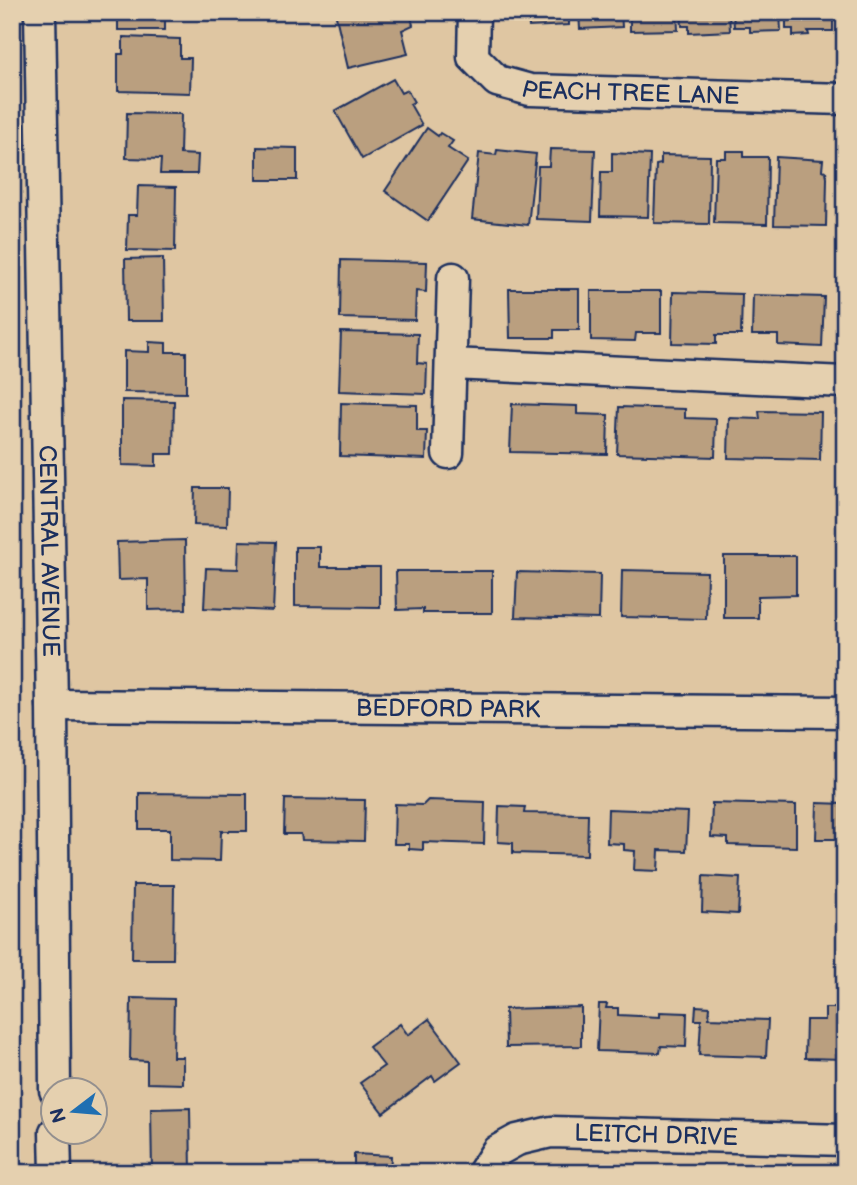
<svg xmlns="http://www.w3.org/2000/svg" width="857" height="1185" font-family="'Balsamiq Sans',sans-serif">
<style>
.building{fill:#ba9f7f;stroke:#1b2f5e;stroke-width:2}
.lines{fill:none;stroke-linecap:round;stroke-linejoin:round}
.minor-casing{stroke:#1b2f5e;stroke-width:35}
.minor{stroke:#e5d0af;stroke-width:30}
.labels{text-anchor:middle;stroke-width:5;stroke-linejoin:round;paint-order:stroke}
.street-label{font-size:24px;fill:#1b2f5e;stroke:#e5d0af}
</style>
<rect width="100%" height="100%" fill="#dfc6a2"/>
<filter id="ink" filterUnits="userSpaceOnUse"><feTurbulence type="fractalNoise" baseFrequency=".0143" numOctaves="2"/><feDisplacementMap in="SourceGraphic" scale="14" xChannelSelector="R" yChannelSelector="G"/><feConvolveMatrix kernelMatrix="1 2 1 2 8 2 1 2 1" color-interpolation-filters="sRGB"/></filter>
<g filter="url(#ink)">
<g class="building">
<rect x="118" y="12" width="47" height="18"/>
<polygon points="335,12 410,13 413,25 402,30 408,54 348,68"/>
<polygon points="528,12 569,12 569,25 529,27"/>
<polygon points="579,12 621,12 622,27 580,29"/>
<polygon points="630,12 677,12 678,30 630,31"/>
<polygon points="681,12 729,12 730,31 689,33 689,26 682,26"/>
<polygon points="733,12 780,12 781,31 750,32 750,27 734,27"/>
<polygon points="786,12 833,12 833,31 808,31 809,35 793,36 793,29 786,29"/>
<polygon points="123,37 180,39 180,58 191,58 190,93 118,91 118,54 123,54"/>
<polygon points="393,79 401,93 407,90 414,102 410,104 422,125 362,159 335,111"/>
<polygon points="127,113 181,114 180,154 198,155 197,174 160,174 161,159 126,158"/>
<polygon points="427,128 438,136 440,133 453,141 448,148 468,161 428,221 385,191"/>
<polygon points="257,147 297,148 297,180 257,180"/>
<polygon points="550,149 595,150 592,221 536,219 538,166 549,166"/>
<polygon points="497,150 536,154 528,225 472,219 479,153 496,155"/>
<polygon points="726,151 744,151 744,157 768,157 767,224 714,223 716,158 726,158"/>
<polygon points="612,153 650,155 648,217 600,216 601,172 612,172"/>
<polygon points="661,155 710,156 709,224 654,223 656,165 661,164"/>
<polygon points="776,157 823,160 822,170 826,171 827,178 826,226 774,225"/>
<polygon points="138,186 176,187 175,251 127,250 128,215 137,215"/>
<polygon points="163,258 164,321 126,321 125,259"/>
<polygon points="341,260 427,262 426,292 416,291 415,320 340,318"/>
<polygon points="509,289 579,289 579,330 554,330 554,338 510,338"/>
<polygon points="591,291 661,291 661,333 636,333 635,341 591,340"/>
<polygon points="673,292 742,294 741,335 716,335 716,344 672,343"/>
<polygon points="753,295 824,297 822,347 778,345 778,335 752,335"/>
<polygon points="341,332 418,334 417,363 427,364 426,394 339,391"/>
<polygon points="149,342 166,343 166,352 186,352 186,393 124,392 124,351 149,352"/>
<polygon points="122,400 174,401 173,454 156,454 156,466 122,465"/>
<polygon points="341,403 417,405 417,431 427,431 426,459 340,456"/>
<polygon points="512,404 577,406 577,414 608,415 607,454 510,452"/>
<polygon points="619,407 685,409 685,418 716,419 715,457 617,454"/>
<polygon points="759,411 821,412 820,460 728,458 729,418 760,419"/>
<polygon points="195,488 228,488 227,526 194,525"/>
<polygon points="185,540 186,609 148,610 148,579 118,580 117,542"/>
<polygon points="239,541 276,542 273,611 204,608 206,568 238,569"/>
<polygon points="295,547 320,547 320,567 380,567 380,607 295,606"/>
<polygon points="724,556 796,556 796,595 758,596 758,618 724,618"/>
<polygon points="622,570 707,572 706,619 621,617"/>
<polygon points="396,571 492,571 492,613 423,613 423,609 397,610"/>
<polygon points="517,572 600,574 599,619 515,617"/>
<polygon points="139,793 247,794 247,831 221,831 220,861 170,860 170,829 139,829"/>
<polygon points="285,799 365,800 364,841 302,840 301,834 284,834"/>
<polygon points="428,800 485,802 484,844 423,842 423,850 409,849 409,844 394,844 395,804 423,805"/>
<polygon points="712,803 796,805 796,847 728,845 728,838 711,837"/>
<polygon points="817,803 845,804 845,839 816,839"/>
<polygon points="499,806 525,807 524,813 588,814 587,855 513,853 513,843 498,842"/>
<polygon points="608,809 688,812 686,851 659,850 658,871 634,870 635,851 624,850 624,844 607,843"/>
<polygon points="703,876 740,878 738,914 702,912"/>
<polygon points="133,885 174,885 173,959 132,959"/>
<polygon points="131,998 174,999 173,1057 183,1057 183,1084 147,1083 147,1061 130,1060"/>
<polygon points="599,1004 607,1004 606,1008 618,1008 618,1015 660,1017 660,1012 687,1013 686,1047 661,1046 660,1053 597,1051"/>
<polygon points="696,1006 710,1007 709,1018 768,1020 766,1057 699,1055 701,1020 695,1020"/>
<polygon points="581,1007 581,1046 506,1047 505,1009"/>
<polygon points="825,1008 845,1008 845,1059 805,1058 806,1020 825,1020"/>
<polygon points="429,1019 461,1062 435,1081 432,1076 383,1113 360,1083 384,1066 369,1047 400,1024 408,1035"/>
<polygon points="190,1108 191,1173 203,1173 152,1173 151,1109"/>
<polygon points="354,1154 391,1156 390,1173 354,1173"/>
</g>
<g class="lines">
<defs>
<g id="minor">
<path id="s1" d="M40,12L52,705L55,1090"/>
<path id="s2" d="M474,12L473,57L497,81L530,90L845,99"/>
<polyline points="451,364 845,382"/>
<polyline points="448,453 453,278"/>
<path id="s3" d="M52,705L845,712"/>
<polyline points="55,1132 56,1173"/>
<path id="s4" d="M483,1173L497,1151L517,1140L551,1132L845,1140"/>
</g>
</defs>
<use href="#minor" class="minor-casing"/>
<use href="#minor" class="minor"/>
</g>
</g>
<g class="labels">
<g class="street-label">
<text dy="8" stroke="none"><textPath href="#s2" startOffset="214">PEACH TREE LANE</textPath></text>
<text dy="8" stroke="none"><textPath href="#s1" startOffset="539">CENTRAL AVENUE</textPath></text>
<text dy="8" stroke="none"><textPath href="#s3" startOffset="396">BEDFORD PARK</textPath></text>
<text dy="8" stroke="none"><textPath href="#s4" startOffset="189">LEITCH DRIVE</textPath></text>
</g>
</g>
<rect width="857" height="1185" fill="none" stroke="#e5d0af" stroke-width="42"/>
<rect x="21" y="21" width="815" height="1143" fill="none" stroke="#1b2f5e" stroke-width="2.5" filter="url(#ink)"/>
<g transform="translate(74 1111) rotate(254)"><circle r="33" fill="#e5d0af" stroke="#94908f" stroke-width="2"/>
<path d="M0-5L12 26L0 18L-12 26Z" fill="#1f6fb2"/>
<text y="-10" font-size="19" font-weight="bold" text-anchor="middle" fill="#1b2f5e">N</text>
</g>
</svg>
